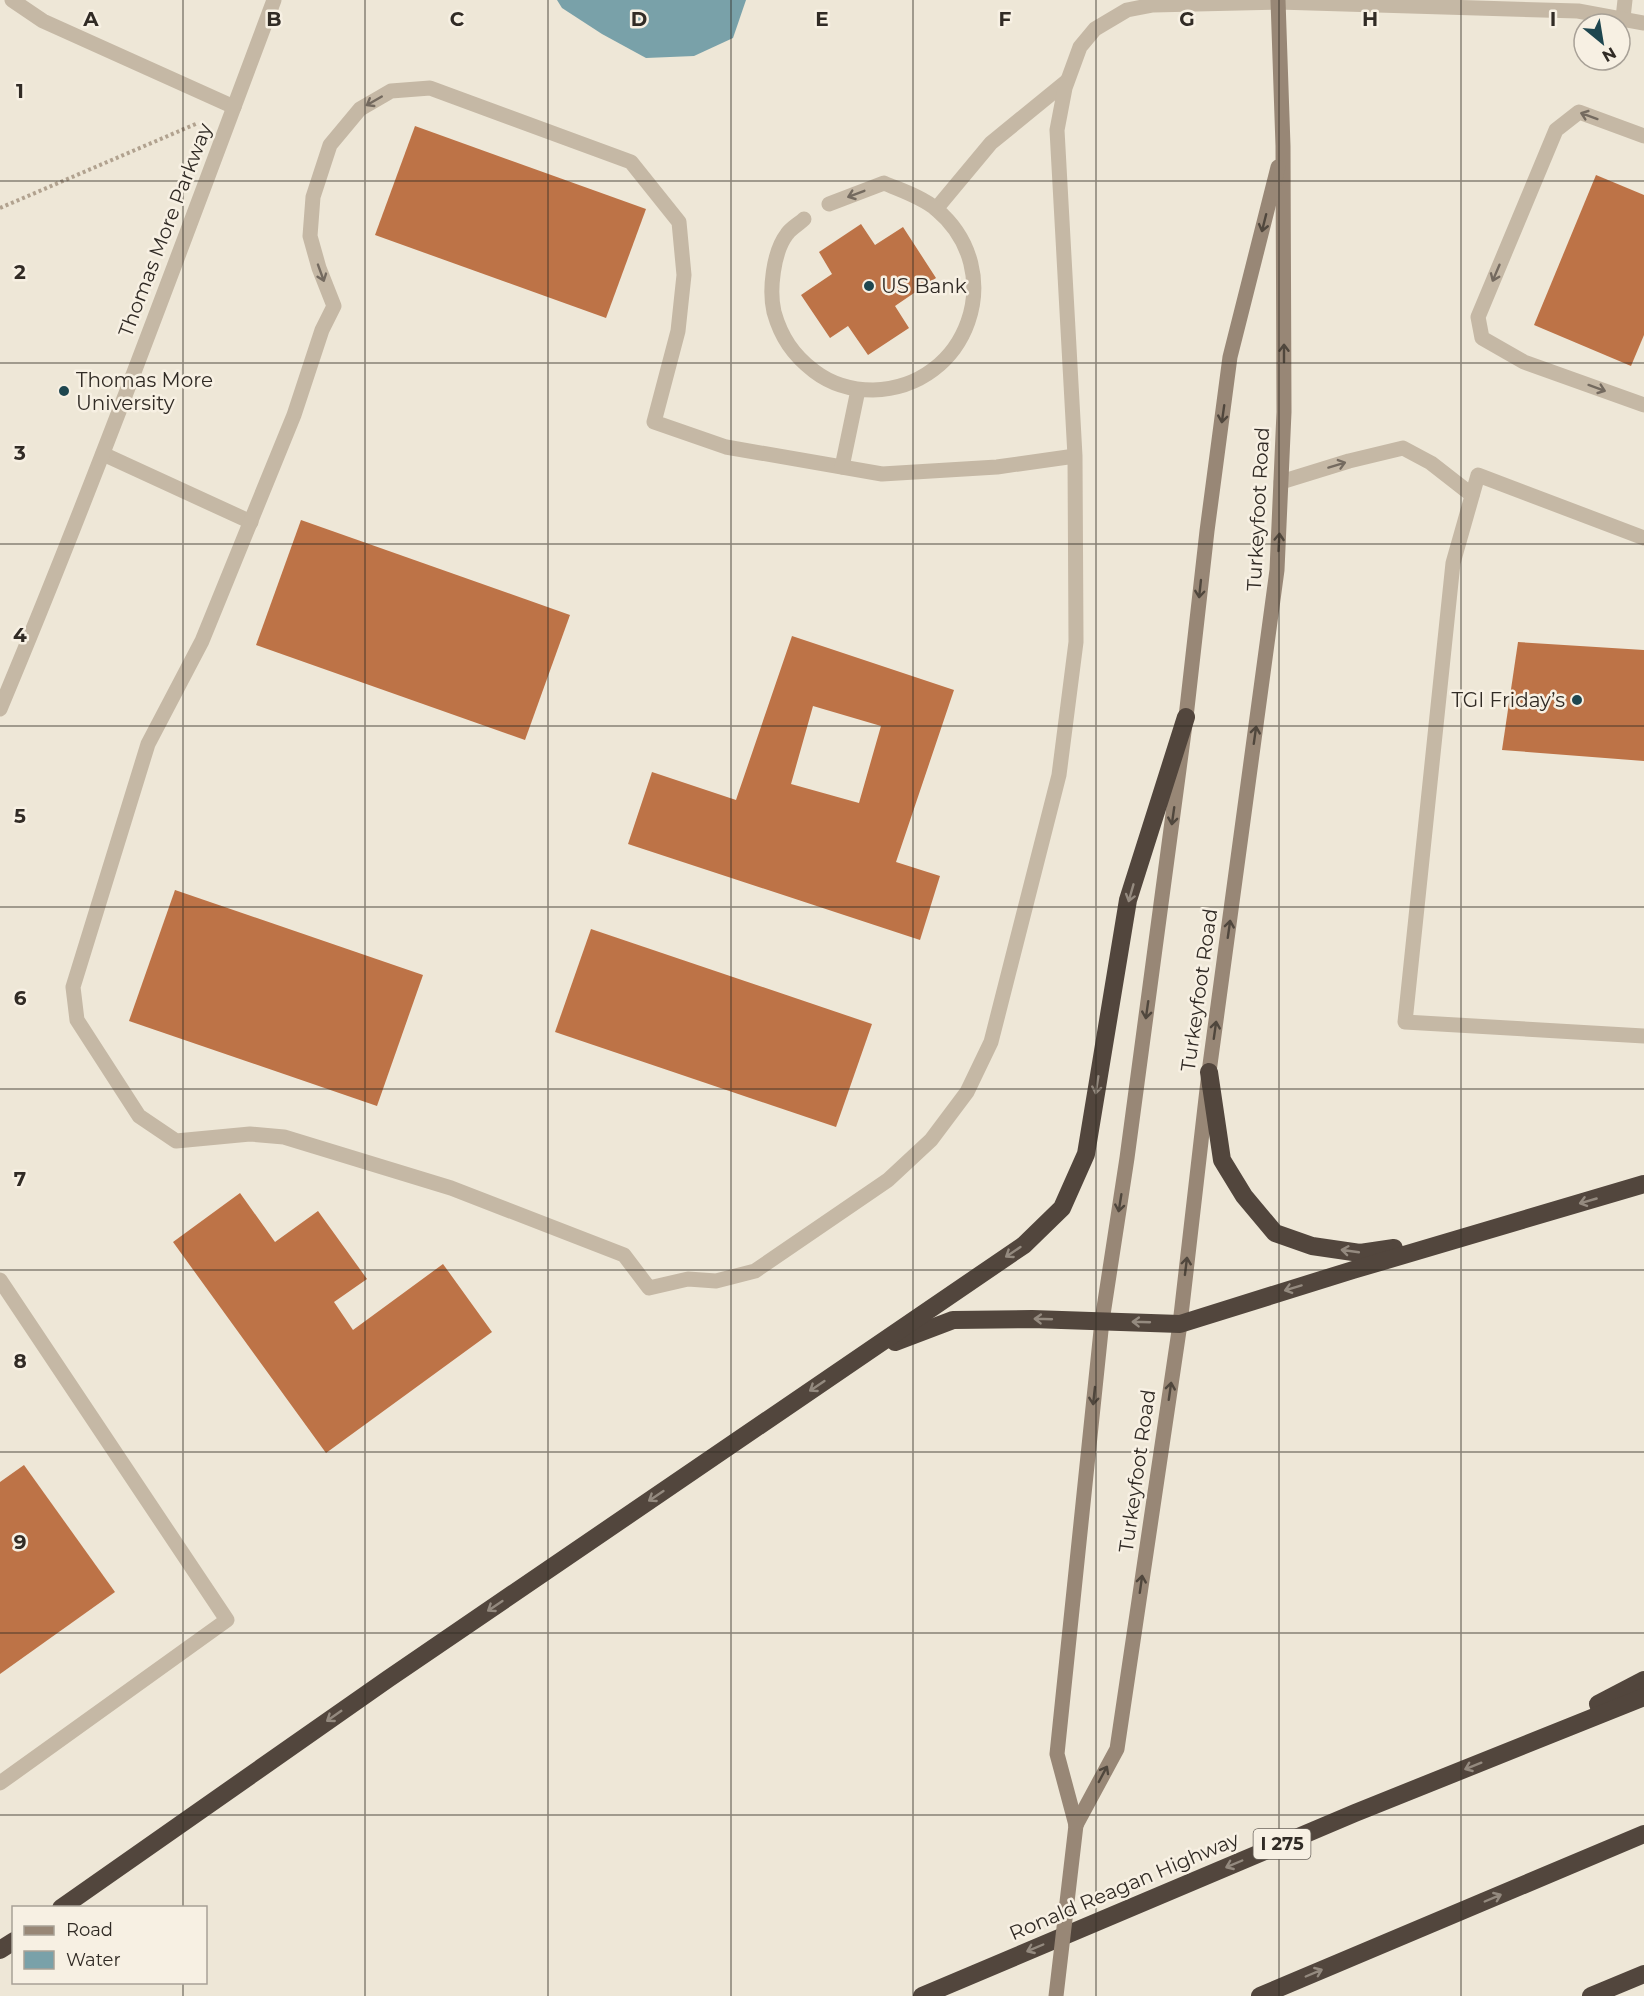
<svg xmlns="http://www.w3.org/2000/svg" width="1644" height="1996" font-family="Montserrat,sans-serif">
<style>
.water{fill:#79a1a9}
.building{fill:#bd7347;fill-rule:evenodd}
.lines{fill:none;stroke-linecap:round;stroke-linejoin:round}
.path{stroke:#b1a28f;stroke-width:4;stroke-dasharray:3 3;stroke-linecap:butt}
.service{stroke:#c5b8a5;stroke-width:15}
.minor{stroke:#c5b8a5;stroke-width:15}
.tertiary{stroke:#c5b8a5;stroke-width:15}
.secondary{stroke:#988776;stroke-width:15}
.motorway{stroke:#52463d;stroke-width:18}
.secondary-bridge{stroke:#988776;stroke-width:15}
.oneway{stroke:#746a5f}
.oneway2{stroke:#50473d}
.oneway3{stroke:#948a7f}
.grid{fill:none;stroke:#312b25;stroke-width:1.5;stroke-opacity:0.55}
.poi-dot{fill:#1e464f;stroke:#f7f0e3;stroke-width:2}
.labels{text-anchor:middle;stroke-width:5;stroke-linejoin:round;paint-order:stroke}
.shield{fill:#f7f0e3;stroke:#6c665e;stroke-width:1.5}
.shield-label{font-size:18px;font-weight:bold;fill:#312b25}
.street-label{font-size:20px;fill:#312b25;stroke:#f7f0e3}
.poi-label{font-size:20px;fill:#312b25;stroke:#f7f0e3;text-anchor:start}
.grid-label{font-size:20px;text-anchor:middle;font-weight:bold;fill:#312b25;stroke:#f7f0e3;stroke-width:5;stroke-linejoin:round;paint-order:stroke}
</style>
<rect width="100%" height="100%" fill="#eee7d7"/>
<polygon class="water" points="557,0 746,0 733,38 694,56 646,58 602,34 562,8"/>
<g class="building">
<polygon points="415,126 646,209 606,318 375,235"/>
<polygon points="1596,175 1644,195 1644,335 1631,366 1534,325"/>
<polygon points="861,224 875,245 903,227 936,278 895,306 909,328 868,355 848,326 830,338 801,295 832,274 819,252"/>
<polygon points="301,520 570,615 525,740 256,645"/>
<path d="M792,636L954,690L896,862L940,876L920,940L628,844L652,772L736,800ZM813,706L881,726L859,803L791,784Z"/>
<polygon points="1518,642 1644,650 1644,761 1502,750"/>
<polygon points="175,890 423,975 377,1106 129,1021"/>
<polygon points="591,929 872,1024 836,1127 555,1032"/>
<polygon points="240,1193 275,1242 318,1211 367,1279 334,1302 353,1330 443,1264 492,1332 326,1453 173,1242"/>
<polygon points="24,1465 115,1592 0,1674 0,1482"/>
</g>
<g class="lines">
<polyline class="path" points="0,208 198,123"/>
<g class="service">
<polyline points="1623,18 1625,0"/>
<polyline points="1644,136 1579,112 1556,130 1478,317 1482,338 1524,362 1644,405"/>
<polyline points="936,209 991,143 1067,81"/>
<path d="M804,219C799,224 791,228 787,234C773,252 769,291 774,312C781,337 793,355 814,371C831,384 851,390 873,390C968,388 1010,271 936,209C922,197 900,190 884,183L829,204"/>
<polyline points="103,454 251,522"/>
<polyline points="1075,456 997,467 882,474 726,447 654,422 678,331 684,275 679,222 631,162 430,88 391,91 360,109 330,145 313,197 310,236 319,268 334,306 322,330 294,415 202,641 148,744 73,987 77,1020 139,1116 176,1141 250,1134 284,1137 451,1188 624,1255 649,1288 688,1279 716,1281 755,1271 888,1180 931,1140 967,1092 991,1042 1059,775 1076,642 1075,456 1057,130 1065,88 1080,47 1095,29 1127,10 1153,5 1278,2"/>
<polyline points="842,467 858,390"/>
<polyline points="1281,482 1349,461 1403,448 1431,463 1472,495"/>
<polyline points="1644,538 1478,475 1453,563 1405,1022 1644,1036"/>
<polyline points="0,1280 227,1620 0,1783"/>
</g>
<g class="minor">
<polyline points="12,0 43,21 234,107"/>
<polyline points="1278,2 1578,11 1644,23"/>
</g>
<path class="tertiary" d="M0,709C98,475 185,237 274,0"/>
<g class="secondary">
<polyline points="1076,1825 1117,1749 1180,1324 1209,1072 1277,570 1284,412 1283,146 1278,0"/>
<polyline points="1076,1825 1057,1754 1102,1321 1127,1158 1186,717 1207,531 1230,357 1278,167"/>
</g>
<g class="motorway">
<polyline points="1209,1072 1222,1160 1244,1196 1275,1233 1312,1246 1360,1253 1394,1248"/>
<polyline points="895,1342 953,1320 1032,1319 1180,1324 1353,1270 1644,1184"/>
<polyline points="1598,1704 1644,1680"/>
<polyline points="61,1908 388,1679 1024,1245 1062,1208 1086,1154 1128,900 1186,717"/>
<polyline points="0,1950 14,1941"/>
<polyline points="922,1996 1355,1813 1644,1697"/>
<polyline points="1260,1996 1644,1834"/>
<polyline points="1591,1996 1644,1974"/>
</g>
<polyline class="secondary-bridge" points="1056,1996 1076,1825"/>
</g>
<defs><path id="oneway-shaft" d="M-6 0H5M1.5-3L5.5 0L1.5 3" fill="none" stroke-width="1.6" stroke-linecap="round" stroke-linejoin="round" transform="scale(1.5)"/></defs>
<g class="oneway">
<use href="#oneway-shaft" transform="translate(374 101) rotate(150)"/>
<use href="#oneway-shaft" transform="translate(1589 116) rotate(-160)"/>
<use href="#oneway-shaft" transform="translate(856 194) rotate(159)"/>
<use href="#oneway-shaft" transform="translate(321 273) rotate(70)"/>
<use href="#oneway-shaft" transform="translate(1496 273) rotate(113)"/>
<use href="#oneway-shaft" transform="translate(1597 388) rotate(20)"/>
<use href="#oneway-shaft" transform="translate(1337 465) rotate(-17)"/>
</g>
<g class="oneway2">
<use href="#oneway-shaft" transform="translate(1264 223) rotate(104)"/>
<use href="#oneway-shaft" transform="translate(1284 353) rotate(-90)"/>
<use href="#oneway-shaft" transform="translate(1223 414) rotate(98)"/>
<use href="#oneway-shaft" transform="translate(1279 542) rotate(-87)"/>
<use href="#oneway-shaft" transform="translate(1200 589) rotate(96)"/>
<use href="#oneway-shaft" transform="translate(1255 735) rotate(-82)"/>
<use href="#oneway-shaft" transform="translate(1173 816) rotate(98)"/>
<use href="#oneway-shaft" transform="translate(1229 929) rotate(-82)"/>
<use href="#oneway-shaft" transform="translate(1147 1010) rotate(98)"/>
<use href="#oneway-shaft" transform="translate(1215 1030) rotate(-82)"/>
<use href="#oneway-shaft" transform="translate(1120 1203) rotate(99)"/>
<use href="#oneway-shaft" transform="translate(1186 1266) rotate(-83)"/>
<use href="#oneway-shaft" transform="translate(1170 1391) rotate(-82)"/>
<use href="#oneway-shaft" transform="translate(1094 1396) rotate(96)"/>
<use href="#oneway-shaft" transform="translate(1141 1584) rotate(-82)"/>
<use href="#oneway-shaft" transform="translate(1103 1774) rotate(-62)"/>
</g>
<g class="oneway3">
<use href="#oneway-shaft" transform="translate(1131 893) rotate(106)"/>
<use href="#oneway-shaft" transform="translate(1097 1085) rotate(99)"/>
<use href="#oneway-shaft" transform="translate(1588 1201) rotate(164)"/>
<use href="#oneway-shaft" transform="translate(1350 1251) rotate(-172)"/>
<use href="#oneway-shaft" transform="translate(1013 1252) rotate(146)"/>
<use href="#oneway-shaft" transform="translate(1293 1288) rotate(163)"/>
<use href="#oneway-shaft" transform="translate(1043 1319) rotate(-178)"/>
<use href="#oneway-shaft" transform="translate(1141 1322) rotate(-178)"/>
<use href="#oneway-shaft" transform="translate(817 1386) rotate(146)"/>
<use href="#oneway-shaft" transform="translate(656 1496) rotate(146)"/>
<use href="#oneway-shaft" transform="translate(495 1606) rotate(146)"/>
<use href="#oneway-shaft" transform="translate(334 1716) rotate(145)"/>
<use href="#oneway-shaft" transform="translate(1473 1766) rotate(158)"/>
<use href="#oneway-shaft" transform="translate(1234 1864) rotate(157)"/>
<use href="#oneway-shaft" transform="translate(1493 1898) rotate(-23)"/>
<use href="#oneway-shaft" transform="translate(1035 1948) rotate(157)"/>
<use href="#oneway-shaft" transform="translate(1314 1973) rotate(-23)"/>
</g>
<path class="grid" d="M183,0V1908M365,0V1996M548,0V1996M731,0V1996M913,0V1996M1096,0V1996M1279,0V1996M1461,0V1996M0,181H1644M0,363H1644M0,544H1644M0,726H1644M0,907H1644M0,1089H1644M0,1270H1644M0,1452H1644M0,1633H1644M0,1815H1644M183,1982V1996"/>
<g class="poi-dot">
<circle cx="869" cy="286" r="6"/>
<circle cx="64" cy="391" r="6"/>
<circle cx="1577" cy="700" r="6"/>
</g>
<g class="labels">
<rect class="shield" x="1253.5" y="1829" width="57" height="30" rx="4.5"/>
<g class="shield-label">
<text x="1282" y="1850">I 275</text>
</g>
<g class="street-label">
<text transform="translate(165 230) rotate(-69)" y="7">Thomas More Parkway</text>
<text transform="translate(1258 509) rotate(-87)" y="7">Turkeyfoot Road</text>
<text transform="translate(1199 990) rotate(-82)" y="7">Turkeyfoot Road</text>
<text transform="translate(1137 1471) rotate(-82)" y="7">Turkeyfoot Road</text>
<text transform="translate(1124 1886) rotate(-23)" y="7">Ronald Reagan Highway</text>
</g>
<g class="poi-label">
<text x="881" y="293">US Bank</text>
<text x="76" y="387">Thomas More<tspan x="76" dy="23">University</tspan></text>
<text x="1565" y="707" text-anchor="end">TGI Friday’s</text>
</g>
</g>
<g class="grid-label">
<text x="91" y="26">A</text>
<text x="274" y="26">B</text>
<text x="457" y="26">C</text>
<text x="639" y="26">D</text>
<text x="822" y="26">E</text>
<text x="1005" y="26">F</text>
<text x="1187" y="26">G</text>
<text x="1370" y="26">H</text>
<text x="1553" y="26">I</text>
<text x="20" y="98">1</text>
<text x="20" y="279">2</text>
<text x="20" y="460">3</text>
<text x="20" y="642">4</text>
<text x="20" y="823">5</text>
<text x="20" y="1005">6</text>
<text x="20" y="1186">7</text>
<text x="20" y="1368">8</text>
<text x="20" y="1549">9</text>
</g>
<rect x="12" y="1906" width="195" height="78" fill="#f7f0e3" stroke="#a8a197" stroke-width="1.5"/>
<rect x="24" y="1926" width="30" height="9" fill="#988776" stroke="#a8a197" stroke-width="1.5"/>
<text x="66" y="1936" font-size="18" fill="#312b25">Road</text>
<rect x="24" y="1951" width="30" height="18" fill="#79a1a9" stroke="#a8a197" stroke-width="1.5"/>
<text x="66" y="1966" font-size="18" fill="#312b25">Water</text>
<g transform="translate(1602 42) rotate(150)"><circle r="28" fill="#f7f0e3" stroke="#a8a197" stroke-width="1.5"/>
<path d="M0-4.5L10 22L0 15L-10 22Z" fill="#1e464f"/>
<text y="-9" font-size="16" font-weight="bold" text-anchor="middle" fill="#312b25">N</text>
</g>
</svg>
